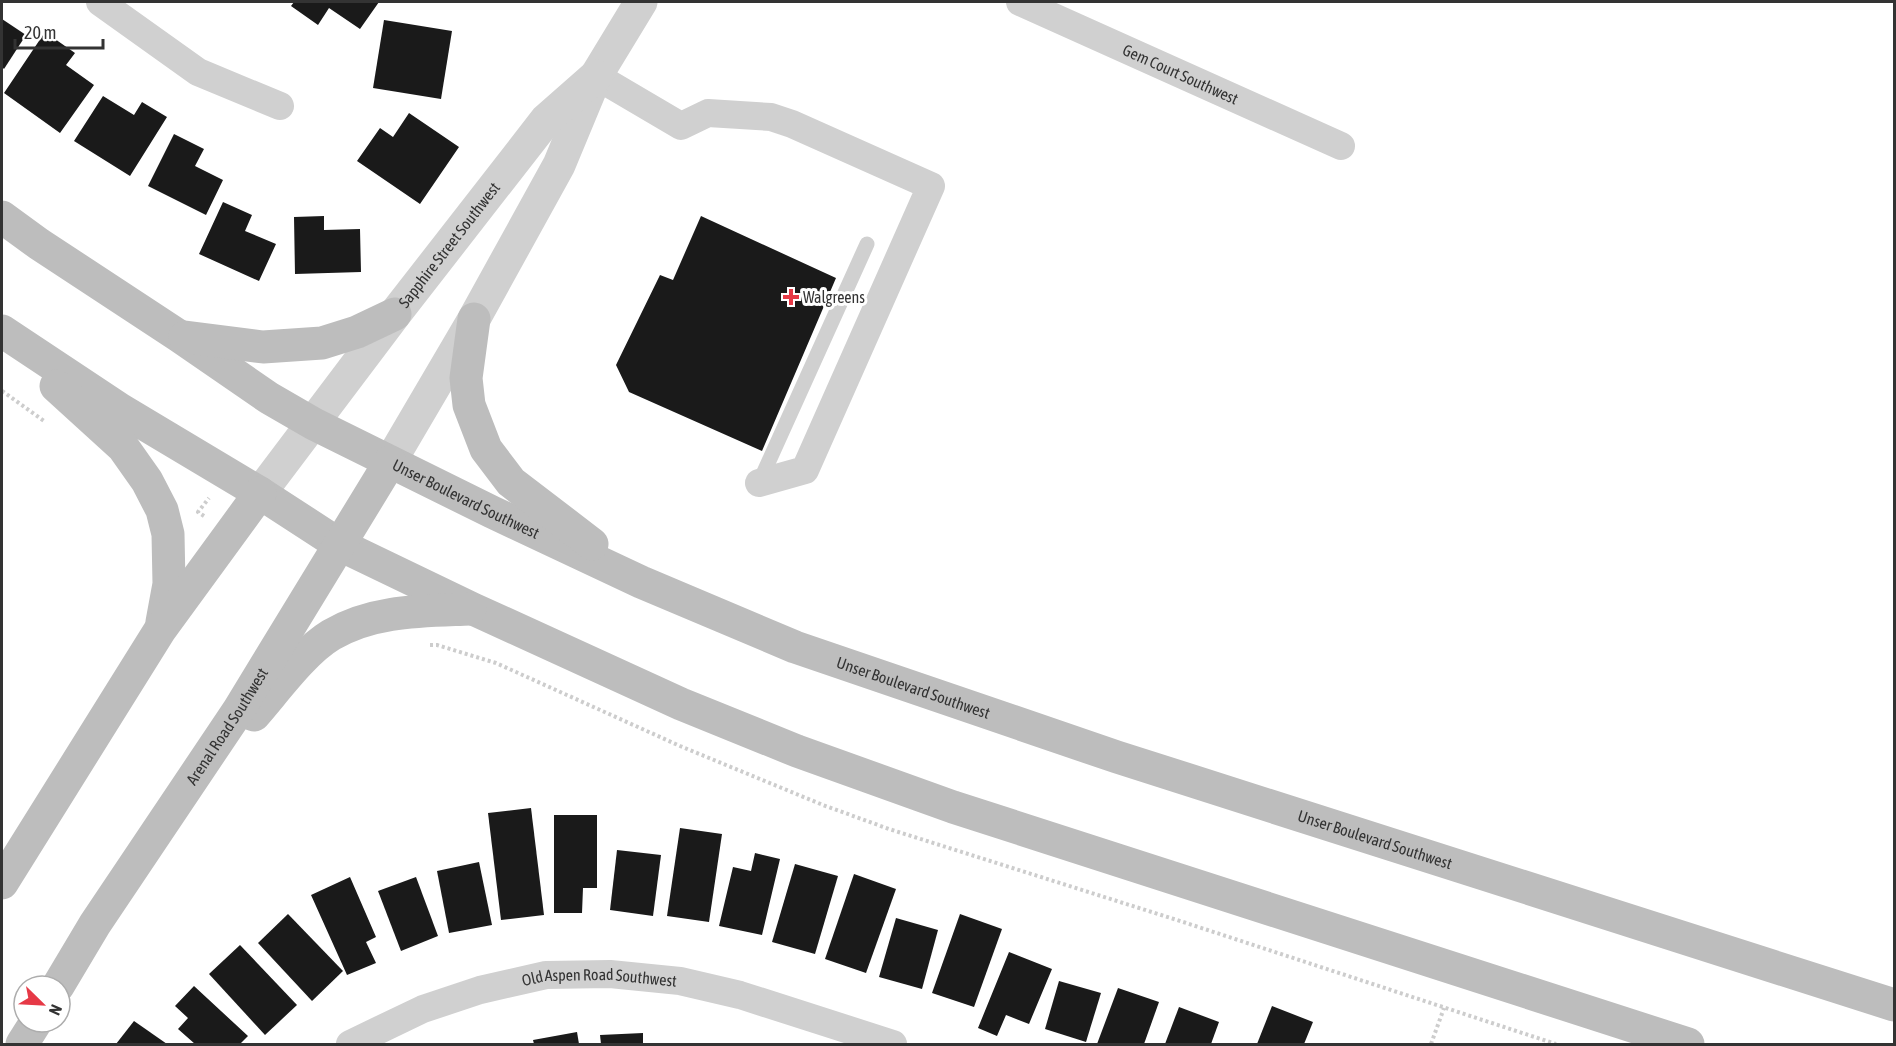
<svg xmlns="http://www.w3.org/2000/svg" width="1896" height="1046" font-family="'Asap Condensed',sans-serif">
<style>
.building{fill:#1a1a1a}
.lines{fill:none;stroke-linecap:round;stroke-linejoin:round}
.path{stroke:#cdcdcd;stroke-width:4;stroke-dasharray:3 3;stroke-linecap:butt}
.service{stroke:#d0d0d0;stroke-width:15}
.minor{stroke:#d0d0d0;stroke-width:28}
.tertiary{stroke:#d0d0d0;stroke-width:33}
.secondary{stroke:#bdbdbd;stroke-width:33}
.poi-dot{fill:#e63946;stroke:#fff;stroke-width:2}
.labels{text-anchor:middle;stroke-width:6;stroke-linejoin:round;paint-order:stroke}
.street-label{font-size:16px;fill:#333;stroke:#fff}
.poi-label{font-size:16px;fill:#333;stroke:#fff;text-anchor:start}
</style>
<rect width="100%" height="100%" fill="#fff"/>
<g class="building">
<polygon points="294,2 379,2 360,29 329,8 318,25 291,6"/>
<polygon points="2,19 26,35 4,69 2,67"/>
<polygon points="384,20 452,31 441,99 373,88"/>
<polygon points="45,32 75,53 66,65 94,85 60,133 4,93"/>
<polygon points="103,96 134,115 142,102 167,117 130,176 74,141"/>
<polygon points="409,113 459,147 420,204 357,161 380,128 393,137"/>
<polygon points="174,134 204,149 195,166 223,180 206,215 148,186"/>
<polygon points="223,202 252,215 245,231 276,244 259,281 199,254"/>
<polygon points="324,216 324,230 360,229 361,272 295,274 294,217"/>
<polygon points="701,216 836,278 762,451 629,392 616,365 660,275 673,280"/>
<polygon points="531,808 544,915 501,920 488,813"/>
<polygon points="554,815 597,815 597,888 583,888 582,913 554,913"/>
<polygon points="680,828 722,834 709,922 667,916"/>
<polygon points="617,850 661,855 653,916 610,910"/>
<polygon points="755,853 780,859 762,935 719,926 733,867 751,871"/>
<polygon points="479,862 492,925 449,933 437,871"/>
<polygon points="795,864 838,876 815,954 772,942"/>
<polygon points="854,874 896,889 866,973 825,959"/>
<polygon points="350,877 376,937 366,942 376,963 347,975 311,895"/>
<polygon points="416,877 438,936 401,951 378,891"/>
<polygon points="288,914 343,971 312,1001 258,943"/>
<polygon points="960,914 1002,929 974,1007 932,993"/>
<polygon points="896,918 938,930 922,989 879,977"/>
<polygon points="240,945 297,1005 265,1035 209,974"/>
<polygon points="1009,952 1052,969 1029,1024 1006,1015 997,1036 978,1028"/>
<polygon points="1059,981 1101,993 1086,1042 1045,1029"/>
<polygon points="194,986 248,1036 240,1044 195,1044 178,1029 188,1018 175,1006"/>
<polygon points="1118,988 1159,1002 1144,1044 1097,1044"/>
<polygon points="1272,1006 1313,1022 1304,1044 1257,1044"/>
<polygon points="1179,1007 1219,1022 1211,1044 1165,1044"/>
<polygon points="134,1021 167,1044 116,1044"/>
<polygon points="577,1032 579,1044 534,1044 533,1040"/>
<polygon points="643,1033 643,1044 601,1044 600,1035"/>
</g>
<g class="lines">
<g class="path">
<polyline points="2,391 44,421"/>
<polyline points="204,516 198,512 209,498"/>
<polyline points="430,645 437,645 496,663 680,746 823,805 889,829 1177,920 1556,1044"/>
<polyline points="1431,1044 1444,1008"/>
</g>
<polyline class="service" points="759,483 867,244"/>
<g class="minor">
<polyline points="100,2 198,72 280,106"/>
<path id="s1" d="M1020,2L1341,146"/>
<polyline points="596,76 681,126 708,113 771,117 792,124 931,186 805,470 759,483"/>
<path id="s2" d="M350,1044L423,1009L480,990L546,975L610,974L680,981L740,995L893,1044"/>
</g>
<g class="tertiary">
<polyline points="390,462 474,319 559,165 596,76 641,2"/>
<path id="s3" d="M260,493L395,314L546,120L596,76"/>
</g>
<g class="secondary">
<path id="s4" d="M2,217L39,244L179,336L269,398L314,424L492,512L641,582L795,647L1117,757L1894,1005"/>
<polyline points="474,319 466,378 469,405 486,449 511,482 592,544"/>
<polyline points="2,331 121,410 260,493 340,545 473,609 681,704 797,751 953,807 1688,1044"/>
<polyline points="185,337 263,347 322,343 357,332 395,314"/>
<polyline points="56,386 123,447 147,481 162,510 168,534 169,584 162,622"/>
<path d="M254,715C276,690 303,652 331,635C373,610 422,611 470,609"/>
<polyline points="2,883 160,630 260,493"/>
<path id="s5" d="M58,986L95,924L238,711L390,462"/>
<polyline points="22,1044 36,1022"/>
</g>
</g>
<path class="poi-dot" d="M788 288h6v6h6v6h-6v6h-6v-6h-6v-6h6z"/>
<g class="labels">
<g class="street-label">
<text dy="6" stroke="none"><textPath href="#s1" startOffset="176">Gem Court Southwest</textPath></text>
<text dy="6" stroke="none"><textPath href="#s3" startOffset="312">Sapphire Street Southwest</textPath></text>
<text dy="6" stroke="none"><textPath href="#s4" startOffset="544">Unser Boulevard Southwest</textPath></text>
<text dy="6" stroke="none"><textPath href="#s4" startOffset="1030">Unser Boulevard Southwest</textPath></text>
<text dy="6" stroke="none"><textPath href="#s5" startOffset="310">Arenal Road Southwest</textPath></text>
<text dy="6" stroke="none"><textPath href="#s4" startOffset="1516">Unser Boulevard Southwest</textPath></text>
<text dy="6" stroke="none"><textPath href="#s2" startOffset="262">Old Aspen Road Southwest</textPath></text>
</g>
<g class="poi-label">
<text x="803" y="303">Walgreens</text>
</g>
</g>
<rect width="1896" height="1046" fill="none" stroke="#333333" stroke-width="6"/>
<g transform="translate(42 1004) rotate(114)"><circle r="28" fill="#ffffff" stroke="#adadad" stroke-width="1.5"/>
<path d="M0-4.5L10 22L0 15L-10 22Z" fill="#e63946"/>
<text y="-9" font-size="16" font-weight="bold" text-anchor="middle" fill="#333333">N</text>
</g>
<path d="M15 39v9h88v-9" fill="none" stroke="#333333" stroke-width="3"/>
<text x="24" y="39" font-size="18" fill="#333333" stroke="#ffffff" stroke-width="4.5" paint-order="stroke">20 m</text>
</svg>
